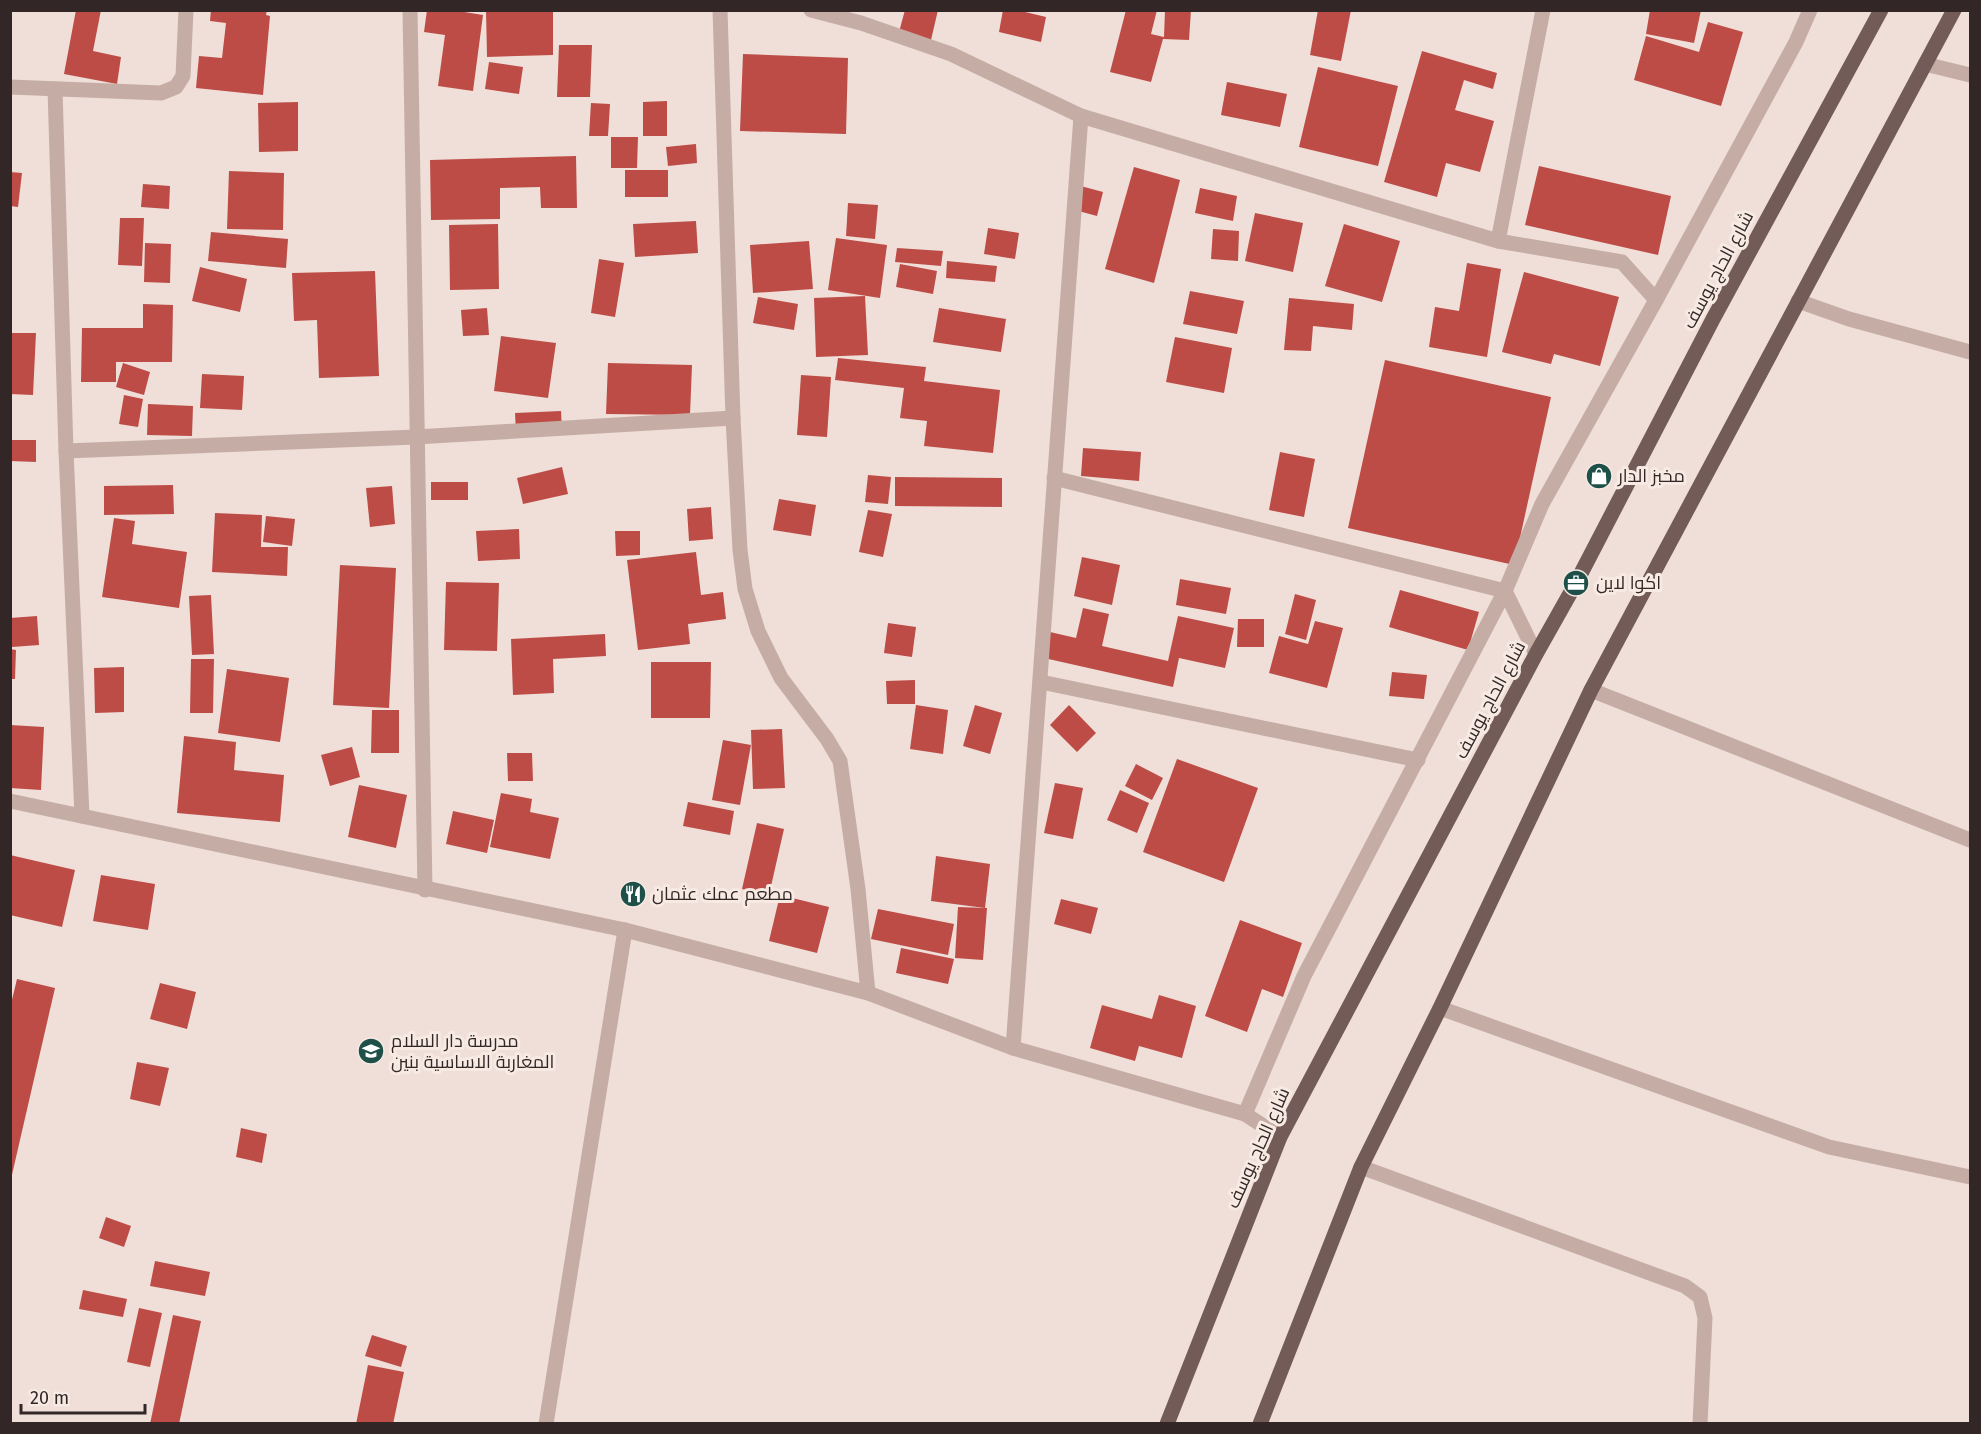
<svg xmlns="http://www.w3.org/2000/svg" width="1981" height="1434" font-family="'Fira Sans',Cairo,sans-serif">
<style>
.building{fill:#bd4c47}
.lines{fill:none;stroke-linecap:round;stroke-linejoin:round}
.minor{stroke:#c5ada5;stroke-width:15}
.major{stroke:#735b57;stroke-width:15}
.labels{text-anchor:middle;stroke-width:6;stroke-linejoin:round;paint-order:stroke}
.street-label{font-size:18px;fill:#322726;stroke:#f7eae3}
.poi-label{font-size:18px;fill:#322726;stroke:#f7eae3;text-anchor:start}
</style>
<rect width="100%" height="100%" fill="#efdfd8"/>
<g class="building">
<polygon points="76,10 101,10 93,51 121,57 117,84 64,74"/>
<polygon points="211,10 267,10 266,15 270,16 263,95 196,88 199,56 222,58 226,23 210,21"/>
<polygon points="427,10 452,10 483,15 473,91 438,86 445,35 424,32"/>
<polygon points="486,10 553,10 553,55 487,57"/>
<polygon points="905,10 938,10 931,40 899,32"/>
<polygon points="1003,10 1017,10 1046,17 1041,42 999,32"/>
<polygon points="1126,10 1157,10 1151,34 1164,37 1165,10 1191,10 1189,40 1163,39 1151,82 1110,72"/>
<polygon points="1318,10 1351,10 1341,61 1310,55"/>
<polygon points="1650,10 1701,10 1694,43 1646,34"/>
<polygon points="1708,22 1743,32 1721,106 1634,80 1646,36 1699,52"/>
<polygon points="559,45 592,45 590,97 557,97"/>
<polygon points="1422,51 1497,73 1493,89 1464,80 1455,110 1494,121 1480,172 1446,163 1437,197 1384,182"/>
<polygon points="743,54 848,58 846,134 740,131"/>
<polygon points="489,62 523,67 519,94 485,89"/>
<polygon points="1318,67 1398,86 1378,166 1299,147"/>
<polygon points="1227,82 1287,94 1280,127 1221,115"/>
<polygon points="667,101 667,136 643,136 643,102"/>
<polygon points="298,102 298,151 259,152 258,103"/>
<polygon points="591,103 610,104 608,136 589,136"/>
<polygon points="611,137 638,137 637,168 611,168"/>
<polygon points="696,144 697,163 668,166 666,147"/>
<polygon points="576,156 577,208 541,208 540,187 500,188 500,219 431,220 430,160"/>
<polygon points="1539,166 1671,196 1658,255 1525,225"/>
<polygon points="1134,167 1180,180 1154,283 1105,269"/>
<rect x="625" y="170" width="43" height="27"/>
<polygon points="229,171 284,173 283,230 227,229"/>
<polygon points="10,172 22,173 18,207 10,206"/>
<polygon points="143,184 170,186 169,209 141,207"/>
<polygon points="1077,185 1103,192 1097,216 1071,209"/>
<polygon points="1200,188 1237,196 1233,221 1195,213"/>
<polygon points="848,203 878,205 875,239 846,236"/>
<polygon points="1255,213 1303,223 1293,272 1245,261"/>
<polygon points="120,218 144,218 142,266 118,265"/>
<polygon points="696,221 698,253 635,257 633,224"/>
<polygon points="498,224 499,289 450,290 449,225"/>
<polygon points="1344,224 1400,241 1382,302 1325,286"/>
<polygon points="988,228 1019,233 1015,259 984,254"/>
<polygon points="1213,229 1239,231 1238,261 1211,259"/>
<polygon points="211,232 288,239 286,268 208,261"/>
<polygon points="836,238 887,245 880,298 828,290"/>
<polygon points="809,241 813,289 753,293 750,245"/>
<polygon points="145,243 171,244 170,283 144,282"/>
<polygon points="897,248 943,251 941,266 895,262"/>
<polygon points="599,259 624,263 615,317 591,313"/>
<polygon points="947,261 997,266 995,282 946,278"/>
<polygon points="1467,263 1501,269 1487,357 1429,347 1435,307 1459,311"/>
<polygon points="900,264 937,271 933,294 896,287"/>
<polygon points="200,267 247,279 240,312 192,301"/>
<polygon points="375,271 379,376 319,378 317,320 294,321 292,273"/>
<polygon points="1524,272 1619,297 1600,366 1554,354 1551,364 1502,352"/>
<polygon points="1190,291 1244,301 1237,334 1183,324"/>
<polygon points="865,296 868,355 816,357 814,298"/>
<polygon points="758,297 798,304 794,330 753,323"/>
<polygon points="1289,298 1354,304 1352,330 1313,326 1311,351 1284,350"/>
<polygon points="143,304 173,305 172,362 116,362 116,382 81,382 82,328 143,328"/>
<polygon points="487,308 489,335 463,336 461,310"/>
<polygon points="939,308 1006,319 1001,352 933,342"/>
<polygon points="10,333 36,333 33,395 10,394"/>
<polygon points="501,336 556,343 548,398 494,391"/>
<polygon points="1175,337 1232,348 1224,393 1166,382"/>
<polygon points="838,358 926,367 924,381 1000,390 993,453 924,446 927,421 900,418 904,388 835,380"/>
<polygon points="1385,360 1551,397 1514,565 1348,528"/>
<polygon points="123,363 150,372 144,395 116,387"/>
<polygon points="608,363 692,365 690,415 606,414"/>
<polygon points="202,374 244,376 242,410 200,408"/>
<polygon points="801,375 831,377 827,437 797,435"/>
<polygon points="124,395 143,399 138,427 119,424"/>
<polygon points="148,404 193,406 192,436 147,435"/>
<polygon points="561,411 562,430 516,432 515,413"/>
<polygon points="10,440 36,440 36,462 10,461"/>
<polygon points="1083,448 1141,452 1139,481 1081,476"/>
<polygon points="1280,452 1315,459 1304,517 1269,510"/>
<polygon points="562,467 568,494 523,504 517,478"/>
<polygon points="868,475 891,477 888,504 865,502"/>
<polygon points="895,477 1002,478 1002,507 895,506"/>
<rect x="431" y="482" width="37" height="18"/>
<polygon points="173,485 174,514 104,515 104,486"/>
<polygon points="392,486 395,524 370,527 366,488"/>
<polygon points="779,499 816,505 811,536 773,530"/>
<polygon points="711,507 713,539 689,541 687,509"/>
<polygon points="868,510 892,514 883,557 859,552"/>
<polygon points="215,513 262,515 261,547 288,547 287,576 212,572"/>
<polygon points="266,516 295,519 292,546 263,542"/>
<polygon points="114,518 135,521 132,544 187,552 179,608 102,597"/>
<polygon points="519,529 520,559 478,561 476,531"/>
<polygon points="615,531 640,531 640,555 616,556"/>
<polygon points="696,552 701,595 723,592 726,619 688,624 690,644 638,650 627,560"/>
<polygon points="1082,557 1120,565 1112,605 1074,596"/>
<polygon points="340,565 396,568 389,708 333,705"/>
<polygon points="1180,579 1231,588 1226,614 1176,605"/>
<polygon points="446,582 499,583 497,651 444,650"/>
<polygon points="1400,590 1479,612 1468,650 1389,627"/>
<polygon points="1295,594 1316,600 1306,640 1285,634"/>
<polygon points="211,595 214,654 192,655 189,596"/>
<polygon points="1083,608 1109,614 1102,646 1168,661 1178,616 1234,628 1225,668 1179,658 1173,687 1044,658 1050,632 1076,638"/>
<polygon points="37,616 39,645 12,647 10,618"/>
<polygon points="1238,619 1264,619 1264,647 1237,647"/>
<polygon points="1315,621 1343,628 1327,688 1269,673 1279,636 1308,644"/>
<polygon points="888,623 916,627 912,657 884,653"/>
<polygon points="605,634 606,656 553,659 554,693 513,695 511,639"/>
<polygon points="10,649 16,650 15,679 10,679"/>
<polygon points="191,659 214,659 213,713 190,713"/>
<polygon points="651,662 711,662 710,718 651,718"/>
<polygon points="124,667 124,712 95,713 94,668"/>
<polygon points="227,669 289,678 280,742 218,733"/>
<polygon points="1392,672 1427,675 1424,699 1389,696"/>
<polygon points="915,680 915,704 887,704 886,681"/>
<polygon points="916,705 948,710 943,754 910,749"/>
<polygon points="975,705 1002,713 990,754 963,746"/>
<polygon points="1069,705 1096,733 1077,752 1050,725"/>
<polygon points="372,710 399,710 399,753 371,753"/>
<polygon points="10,725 44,727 41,790 10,788"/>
<polygon points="782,729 785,788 753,789 751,730"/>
<polygon points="184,736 236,742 234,770 284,775 280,822 177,813"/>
<polygon points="723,740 751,745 740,805 712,800"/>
<polygon points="352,747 360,777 330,786 321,755"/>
<polygon points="507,753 532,753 533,781 508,781"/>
<polygon points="1177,759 1258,788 1224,882 1143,852"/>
<polygon points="1136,764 1163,778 1152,800 1125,786"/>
<polygon points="1055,783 1083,788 1073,839 1044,833"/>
<polygon points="359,785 407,795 396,848 348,837"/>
<polygon points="1120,790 1149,803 1137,833 1107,820"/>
<polygon points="501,793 532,799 530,812 559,818 550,859 490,847"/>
<polygon points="688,802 734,811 730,835 683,826"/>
<polygon points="453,811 494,820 487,853 446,844"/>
<polygon points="757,823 784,829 769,895 742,889"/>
<polygon points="10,855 75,870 62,927 10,915"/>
<polygon points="936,856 990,864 985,908 931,901"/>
<polygon points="101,875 155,884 148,930 93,921"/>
<polygon points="780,895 829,907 817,953 769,941"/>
<polygon points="1061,899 1098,908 1091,934 1054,924"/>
<polygon points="958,907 987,908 983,960 955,958"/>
<polygon points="878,909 954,924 948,955 871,939"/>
<polygon points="1240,920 1302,943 1283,997 1262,989 1247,1032 1205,1016"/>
<polygon points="901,948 954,959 948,984 896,973"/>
<polygon points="17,979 55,988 11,1179 10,1008"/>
<polygon points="160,983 196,992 187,1029 150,1019"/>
<polygon points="1159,995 1196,1006 1182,1058 1139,1046 1135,1061 1090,1048 1102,1005 1152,1019"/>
<polygon points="137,1062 169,1068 160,1106 130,1099"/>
<polygon points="241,1128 267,1134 262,1163 236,1157"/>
<polygon points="106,1217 131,1226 124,1247 99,1238"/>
<polygon points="155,1261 210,1272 205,1296 150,1286"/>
<polygon points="83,1290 127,1299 123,1317 79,1309"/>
<polygon points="139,1308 162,1313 150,1367 127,1362"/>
<polygon points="173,1315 201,1321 179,1424 150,1424"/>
<polygon points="372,1335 407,1346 401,1367 365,1356"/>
<polygon points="368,1365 404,1372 393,1424 356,1424"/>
</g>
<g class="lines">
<g class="minor">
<polyline points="410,10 425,890"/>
<polyline points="720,10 733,418 740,550 745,589 758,631 781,678 827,739 840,761 858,889 868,993"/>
<polyline points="811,10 861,23 951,54 1081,116 1498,241 1622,262 1656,300"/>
<polyline points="1925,64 1970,75"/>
<polyline points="10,87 161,93 176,87 183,76 186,10"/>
<polyline points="55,89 66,451 82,816"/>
<polyline points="1498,241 1543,10"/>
<polyline points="1798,301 1849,319 1970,352"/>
<polyline points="66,451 416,437 733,418"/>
<polyline points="1054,478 1505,591 1536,654"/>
<polyline points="1041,682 1418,760"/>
<polyline points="1591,690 1970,840"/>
<polyline points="10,801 625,930 868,993 1013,1048 1245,1114 1280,1137"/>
<polyline points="1440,1008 1829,1147 1970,1177"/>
<path d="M1013,1048C1037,738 1058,427 1081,116"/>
<polyline points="1245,1114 1304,976 1505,591 1542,504 1656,300 1796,42 1810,10"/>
<polyline points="1361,1167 1685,1286 1700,1297 1705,1318 1700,1424"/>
<polyline points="546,1424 625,930"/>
</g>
<g class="major">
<polyline points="1167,1424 1280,1137 1536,654 1576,583 1713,319 1881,10"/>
<polyline points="1260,1424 1361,1167 1440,1008 1591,690 1954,10"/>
</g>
</g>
<defs>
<symbol id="shop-disc" viewBox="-11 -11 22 22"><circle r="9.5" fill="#1e5049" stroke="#f7eae3"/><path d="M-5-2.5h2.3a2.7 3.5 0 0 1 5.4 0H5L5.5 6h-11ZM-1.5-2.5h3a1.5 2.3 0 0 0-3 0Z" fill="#fff"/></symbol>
<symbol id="office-disc" viewBox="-11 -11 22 22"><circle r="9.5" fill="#1e5049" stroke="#f7eae3"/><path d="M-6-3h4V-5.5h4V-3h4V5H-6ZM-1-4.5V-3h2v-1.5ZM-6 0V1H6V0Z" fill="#fff"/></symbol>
<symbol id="restaurant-disc" viewBox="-11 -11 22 22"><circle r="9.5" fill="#1e5049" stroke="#f7eae3"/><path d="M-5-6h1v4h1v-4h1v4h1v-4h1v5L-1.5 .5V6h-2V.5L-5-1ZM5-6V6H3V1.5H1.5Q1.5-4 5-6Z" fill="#fff"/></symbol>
<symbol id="school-disc" viewBox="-11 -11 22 22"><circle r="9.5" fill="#1e5049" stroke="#f7eae3"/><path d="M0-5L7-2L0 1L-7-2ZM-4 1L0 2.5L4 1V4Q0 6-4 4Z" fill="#fff"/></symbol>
</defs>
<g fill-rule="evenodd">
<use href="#shop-disc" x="1584" y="461" width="30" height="30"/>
<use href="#office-disc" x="1561" y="568" width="30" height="30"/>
<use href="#restaurant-disc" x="618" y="879" width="30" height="30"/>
<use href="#school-disc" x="356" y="1036" width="30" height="30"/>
</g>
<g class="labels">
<g class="street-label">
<text transform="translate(1718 270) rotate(-62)" y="6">شارع الحاج يوسف</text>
<text transform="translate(1490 700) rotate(-62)" y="6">شارع الحاج يوسف</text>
<text transform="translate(1258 1148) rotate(-66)" y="6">شارع الحاج يوسف</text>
</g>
<g class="poi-label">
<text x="1618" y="482">مخبز الدار</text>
<text x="1596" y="589">اكوا لاين</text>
<text x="652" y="900">مطعم عمك عثمان</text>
<text x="391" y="1047">مدرسة دار السلام<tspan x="391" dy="21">المغاربة الاساسية بنين</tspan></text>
</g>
</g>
<rect width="1981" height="1434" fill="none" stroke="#322726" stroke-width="24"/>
<path d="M21 1404v9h124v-9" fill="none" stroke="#322726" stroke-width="3"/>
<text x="30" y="1404" font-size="18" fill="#322726" stroke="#f7eae3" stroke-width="4.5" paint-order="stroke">20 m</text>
</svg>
